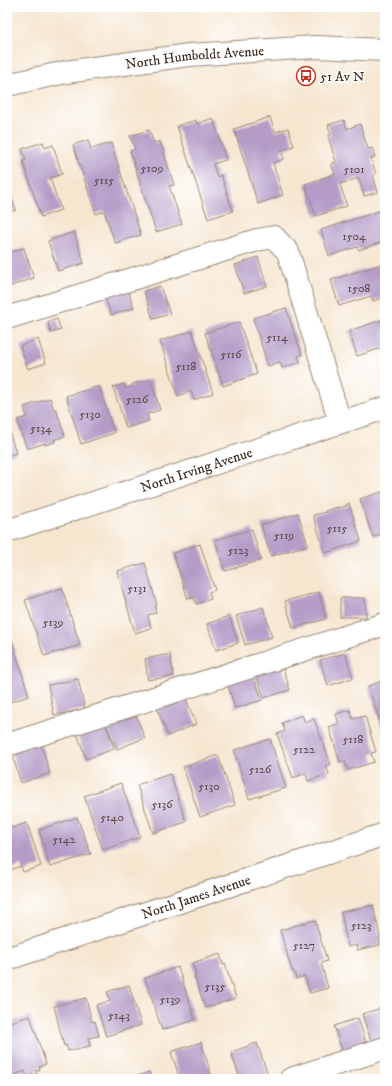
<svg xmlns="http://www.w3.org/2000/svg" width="392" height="1086" font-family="'IM FELL DW Pica',serif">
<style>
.building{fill:#b49cc7}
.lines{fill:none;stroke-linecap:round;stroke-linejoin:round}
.minor-casing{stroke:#988877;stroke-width:24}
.minor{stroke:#fff;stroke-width:22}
.labels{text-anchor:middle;stroke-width:3;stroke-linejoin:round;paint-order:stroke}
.number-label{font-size:12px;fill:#594648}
.street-label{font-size:14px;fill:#3b2a1e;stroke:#fff}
.poi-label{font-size:14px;fill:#3b2a1e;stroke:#fff;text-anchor:start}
</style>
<rect width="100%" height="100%" fill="#fff"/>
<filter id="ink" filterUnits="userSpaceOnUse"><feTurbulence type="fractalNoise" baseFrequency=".025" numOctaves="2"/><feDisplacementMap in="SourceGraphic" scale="8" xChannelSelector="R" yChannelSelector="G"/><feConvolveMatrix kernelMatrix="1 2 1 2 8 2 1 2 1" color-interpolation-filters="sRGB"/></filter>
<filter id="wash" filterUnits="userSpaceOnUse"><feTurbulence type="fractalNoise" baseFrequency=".012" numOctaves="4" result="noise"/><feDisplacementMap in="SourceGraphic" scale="16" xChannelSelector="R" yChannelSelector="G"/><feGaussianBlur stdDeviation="0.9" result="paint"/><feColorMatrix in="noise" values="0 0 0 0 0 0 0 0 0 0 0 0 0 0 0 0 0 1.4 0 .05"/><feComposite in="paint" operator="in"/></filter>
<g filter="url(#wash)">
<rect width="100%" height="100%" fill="#f6e6d0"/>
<g id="blocks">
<g class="building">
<polygon points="270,117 275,132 288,128 294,146 281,150 284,159 273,163 283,195 258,204 234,129"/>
<polygon points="213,118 226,160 213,164 217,177 221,175 233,211 208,219 177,126 196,120 197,124"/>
<polygon points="344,120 347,129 360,124 368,149 372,148 375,157 371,159 376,174 373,175 378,192 364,196 359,178 340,184 347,206 316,216 305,184 335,174 331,164 336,162 328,136 331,135 328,125"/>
<polygon points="149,130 154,143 160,141 174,185 169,186 182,224 156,232 130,151 135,149 130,136"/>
<polygon points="88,140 91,149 111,143 141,235 115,243 104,211 96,214 73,145"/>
<polygon points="43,142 45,148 53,145 62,174 50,178 61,210 41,217 23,161 26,160 22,149"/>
<polygon points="7,184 16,210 7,213"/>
<polygon points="385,209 385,241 359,250 357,247 329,256 321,230"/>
<polygon points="74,232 84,263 58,271 48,241"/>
<polygon points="24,248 34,278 8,287 7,253"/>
<polygon points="258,257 267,286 244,293 235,265"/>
<polygon points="385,263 385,297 373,301 371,296 339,306 331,280"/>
<polygon points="160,286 170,314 153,319 144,291"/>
<polygon points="128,290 134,308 111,315 105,297"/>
<polygon points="286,308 302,355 298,356 300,362 282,368 280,362 268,366 253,318"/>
<polygon points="57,319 61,330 51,333 48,322"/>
<polygon points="385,319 385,347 357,356 349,331"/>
<polygon points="239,322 257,374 223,386 205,333"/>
<polygon points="192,331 213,393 194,400 191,391 178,396 160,341"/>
<polygon points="38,339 46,363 28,369 20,346"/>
<polygon points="151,380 160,410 147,414 149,421 126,428 113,387 124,384 125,388 133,386 132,384"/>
<polygon points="99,386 114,433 81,444 66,396"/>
<polygon points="50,398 54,410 56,409 65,436 54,440 55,442 45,445 45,443 27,449 17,420 27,417 24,407"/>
<polygon points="7,424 16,453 7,456"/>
<polygon points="385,491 385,533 373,537 360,499"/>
<polygon points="349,503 361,541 325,553 313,515 326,512 325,511 338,507 339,508 346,506 346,505"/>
<polygon points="298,513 308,545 271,556 261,525"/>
<polygon points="252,529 261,560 225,571 215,540"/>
<polygon points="200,544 215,590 209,592 211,599 196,604 194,597 188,599 173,553"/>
<polygon points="145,563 157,605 155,606 156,613 148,615 151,628 135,633 117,571"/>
<polygon points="62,588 80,645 44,656 25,600"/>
<polygon points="319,592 326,619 293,628 285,601"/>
<polygon points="340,598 365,598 366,617 340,617"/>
<polygon points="263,607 272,637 245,645 236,616"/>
<polygon points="229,616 238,643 216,650 207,624"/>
<polygon points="7,625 29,696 7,703"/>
<polygon points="345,653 353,678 328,686 320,660"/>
<polygon points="170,654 174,676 148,680 145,659"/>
<polygon points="281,662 290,690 264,698 255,671"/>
<polygon points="252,671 262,700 235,708 226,679"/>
<polygon points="78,679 85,709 54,715 48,685"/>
<polygon points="385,680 385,737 368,686"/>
<polygon points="184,694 196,724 168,736 156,706"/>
<polygon points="133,709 145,738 117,749 105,722"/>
<polygon points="350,710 353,719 365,716 376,752 371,753 374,762 348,770 345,761 340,762 329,727 339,724 336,714"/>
<polygon points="302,715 305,723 314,719 331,764 326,766 329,774 308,781 306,773 293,778 277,734 285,731 282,723"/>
<polygon points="105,721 114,749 86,759 76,730"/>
<polygon points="270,739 286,788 249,799 234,750"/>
<polygon points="40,741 50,773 21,783 11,751"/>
<polygon points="218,755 235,805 200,817 183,767"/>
<polygon points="170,774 186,822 153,833 137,785"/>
<polygon points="121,783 140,837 103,850 84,796"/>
<polygon points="7,815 11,828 27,823 41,866 23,872 21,866 7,871"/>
<polygon points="77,817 91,854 50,867 39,830"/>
<polygon points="373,905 380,937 379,938 380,945 357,950 356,945 348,947 341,912"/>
<polygon points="315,920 327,961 321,963 328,988 310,993 305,976 296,979 294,971 292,971 280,930"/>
<polygon points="220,954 223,965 225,964 236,998 205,1008 194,974 196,974 192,963"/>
<polygon points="178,967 195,1020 162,1030 145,978"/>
<polygon points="129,985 141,1025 106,1036 96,1005 110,1001 107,992"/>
<polygon points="86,998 92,1022 95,1021 99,1036 88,1038 90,1046 68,1051 66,1045 64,1046 54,1006"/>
<polygon points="385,1007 385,1036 371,1041 362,1014"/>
<polygon points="30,1016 46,1064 39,1067 40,1070 36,1071 37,1074 27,1077 25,1071 11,1076 7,1063 7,1023"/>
<polygon points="358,1018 366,1043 342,1050 334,1026"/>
<polygon points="201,1042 211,1074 196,1079 180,1079 171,1052"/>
<polygon points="257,1043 268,1075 256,1079 240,1079 231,1052"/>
<polygon points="149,1072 151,1079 129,1079"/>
</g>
</g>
</g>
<g filter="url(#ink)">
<use href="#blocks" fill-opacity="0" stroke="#988877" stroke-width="1"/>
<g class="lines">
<defs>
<g id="minor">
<path id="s1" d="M7,85L66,72L189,55L315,47L385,50"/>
<polyline points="7,318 257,240 274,237 288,252 340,422"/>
<path id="s2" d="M7,531L385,408"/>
<polyline points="7,745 385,624"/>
<path id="s3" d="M7,959L385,834"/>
<polyline points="291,1079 385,1048"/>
</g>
</defs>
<use href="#minor" class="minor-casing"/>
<use href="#minor" class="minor"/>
</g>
</g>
<defs>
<symbol id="bus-ring" viewBox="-11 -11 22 22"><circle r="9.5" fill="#fff" stroke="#c8321e" stroke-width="1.5"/><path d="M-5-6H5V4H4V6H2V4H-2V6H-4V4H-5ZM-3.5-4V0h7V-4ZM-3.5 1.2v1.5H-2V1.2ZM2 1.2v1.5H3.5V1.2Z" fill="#c8321e"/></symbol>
</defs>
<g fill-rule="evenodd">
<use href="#bus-ring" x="295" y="65" width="22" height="22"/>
</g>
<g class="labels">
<g class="number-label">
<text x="152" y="172">5109</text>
<text x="354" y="173">5101</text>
<text x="104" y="184">5115</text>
<text x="354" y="240">1504</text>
<text x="359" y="292">1508</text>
<text x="277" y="341">5114</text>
<text x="231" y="358">5116</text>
<text x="186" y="370">5118</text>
<text x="137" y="403">5126</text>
<text x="90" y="418">5130</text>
<text x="41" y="432">5134</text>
<text x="337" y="532">5115</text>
<text x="284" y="539">5119</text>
<text x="238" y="554">5123</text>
<text x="137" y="592">5131</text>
<text x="53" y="626">5139</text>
<text x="353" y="743">5118</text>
<text x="304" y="753">5122</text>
<text x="260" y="773">5126</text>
<text x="209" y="790">5130</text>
<text x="162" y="808">5136</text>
<text x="112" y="821">5140</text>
<text x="64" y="843">5142</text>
<text x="361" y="929">5123</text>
<text x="304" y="949">5127</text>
<text x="215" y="990">5135</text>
<text x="170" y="1003">5139</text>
<text x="119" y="1019">5143</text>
</g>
<g class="street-label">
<text dy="5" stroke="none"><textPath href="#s1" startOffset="190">North Humboldt Avenue</textPath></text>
<text dy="5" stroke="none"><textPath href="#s2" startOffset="199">North Irving Avenue</textPath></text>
<text dy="5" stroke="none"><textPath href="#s3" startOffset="199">North James Avenue</textPath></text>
</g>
<g class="poi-label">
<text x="320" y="81">51 Av N</text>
</g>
</g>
<rect width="392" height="1086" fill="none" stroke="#fff" stroke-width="24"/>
</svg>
